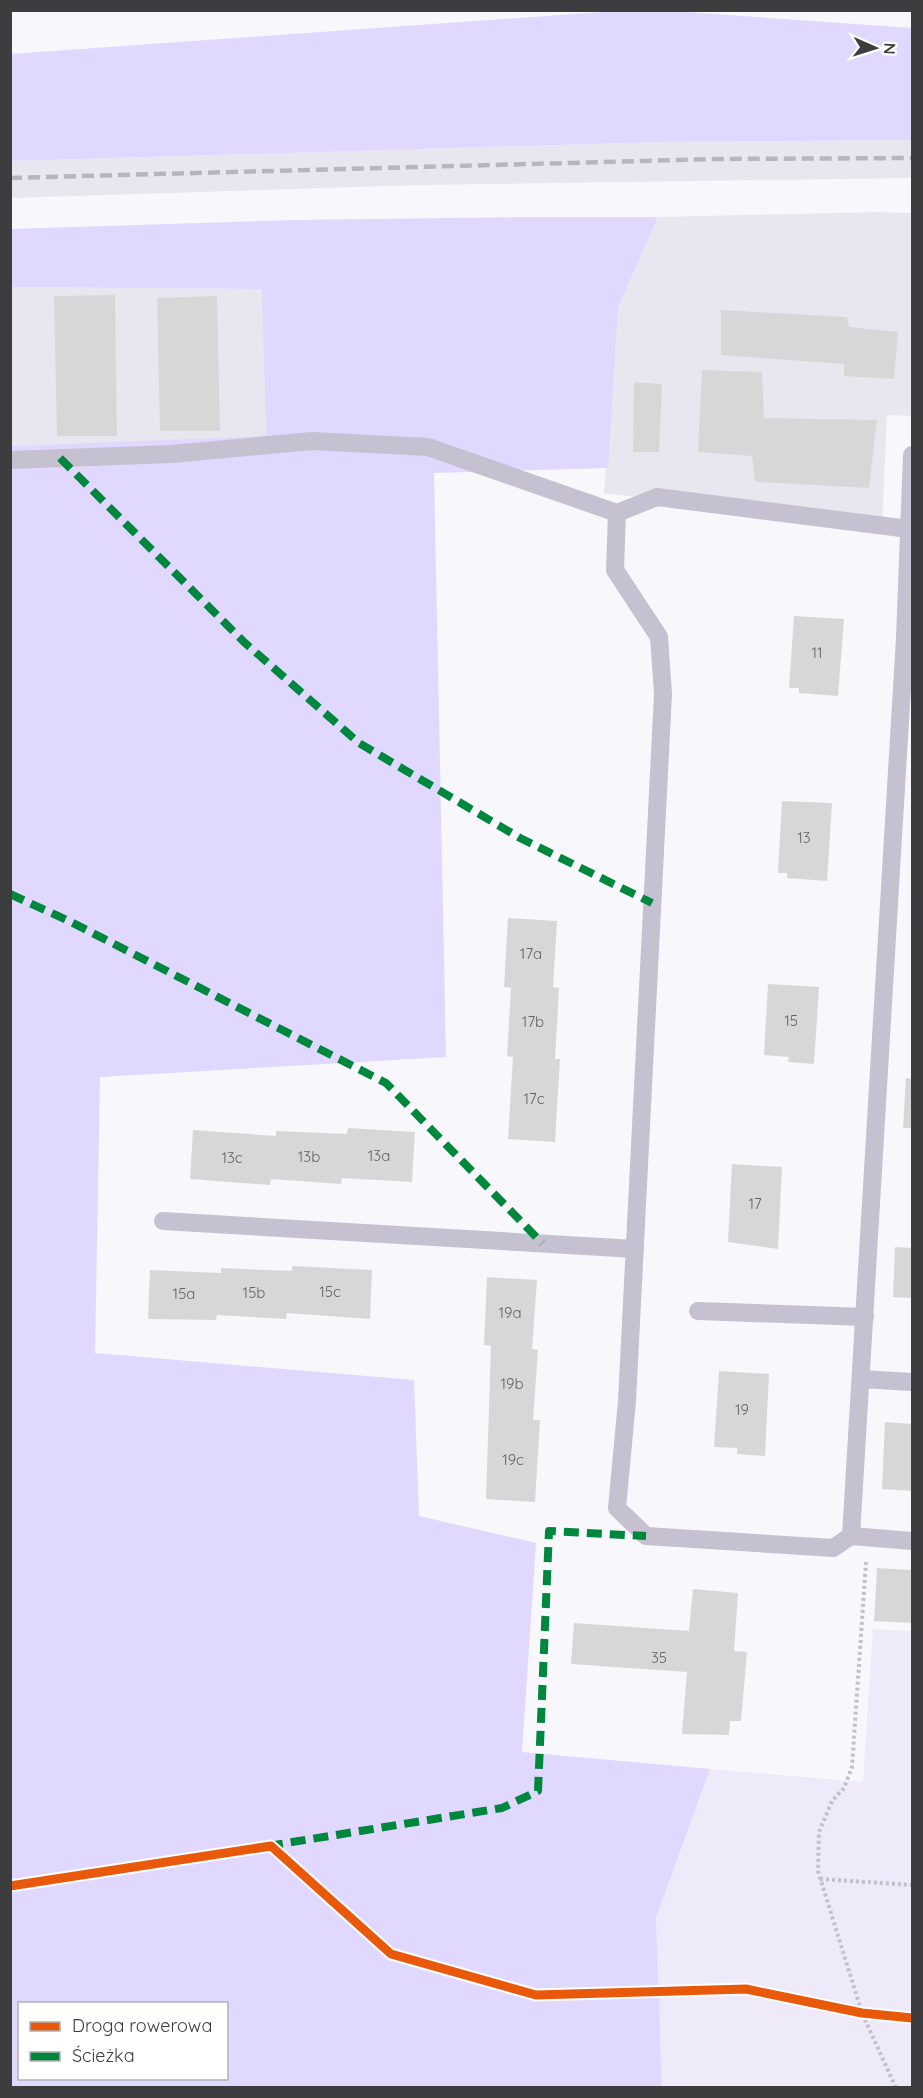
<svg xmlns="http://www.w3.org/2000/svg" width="923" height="2098" font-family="Quicksand,sans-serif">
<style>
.built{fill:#e8e7f0}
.green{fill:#eeeafa}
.forest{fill:#e0d8fe;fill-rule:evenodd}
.building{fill:#d8d7d8}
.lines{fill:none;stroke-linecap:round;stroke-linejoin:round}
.path{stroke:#c2c0ca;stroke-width:4;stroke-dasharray:3 3;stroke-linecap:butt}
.service{stroke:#c5c1d1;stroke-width:18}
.rail{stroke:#b7b5bd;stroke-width:4.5;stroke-dasharray:12 6;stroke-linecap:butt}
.quiet{stroke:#00873e;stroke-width:8;stroke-dasharray:15 8;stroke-linecap:butt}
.cycleway-casing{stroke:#fff;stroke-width:13}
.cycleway{stroke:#e8590c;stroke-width:9}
.labels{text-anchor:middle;stroke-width:4.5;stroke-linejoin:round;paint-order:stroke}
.number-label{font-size:15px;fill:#646365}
</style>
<rect width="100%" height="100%" fill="#f8f7fc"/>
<g class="built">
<polygon points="912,140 912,178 420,185 11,198 10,161 659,142"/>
<polygon points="877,212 912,213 912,416 887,415 882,526 604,493 618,308 658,217"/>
<polygon points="10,287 263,289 266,437 11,446"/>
</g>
<polygon class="green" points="873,1629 912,1631 912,2087 662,2087 656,1918 710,1769 863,1782"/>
<g class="forest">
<polygon points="630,10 672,11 912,28 912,140 659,142 11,161 11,54"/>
<path d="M525,217H658L618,308L608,468L434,473L446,1057L100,1077L95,1353L414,1380L419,1516L536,1543L522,1752L710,1769L656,1918L662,2087H11L10,446L266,436L262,289L11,287V229L293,220ZM20,2004H226V2078H20Z"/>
</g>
<g class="building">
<polygon points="115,295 117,436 57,436 54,296"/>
<polygon points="217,296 220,431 160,431 157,298"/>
<polygon points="721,310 847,317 849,327 898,332 894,379 844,376 844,364 721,355"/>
<polygon points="702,370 762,372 764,418 877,420 869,488 755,482 752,456 698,452"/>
<polygon points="634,382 662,384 659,452 633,452"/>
<polygon points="794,616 844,619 838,696 799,693 799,688 789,688"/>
<polygon points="782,801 832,803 827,881 787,878 787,873 778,873"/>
<polygon points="508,918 557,921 553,987 559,988 555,1059 560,1059 555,1142 508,1139 513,1057 507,1056 511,988 504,987"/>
<polygon points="768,984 819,987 814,1064 788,1062 789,1057 764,1055"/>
<polygon points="906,1078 912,1079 912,1128 903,1128"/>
<polygon points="348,1128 415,1132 412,1182 342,1178 341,1184 271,1179 270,1185 190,1179 193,1130 276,1136 276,1131 347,1134"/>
<polygon points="732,1164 782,1167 778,1249 728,1242"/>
<polygon points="895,1247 912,1248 912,1298 893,1297"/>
<polygon points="292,1266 372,1270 370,1319 287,1313 286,1319 217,1315 216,1320 148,1319 150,1270 221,1273 221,1268 292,1271"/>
<polygon points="487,1277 537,1280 532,1349 538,1350 533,1420 540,1420 535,1502 486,1499 491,1346 484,1345"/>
<polygon points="719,1371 769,1374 765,1456 737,1454 737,1448 714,1447"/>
<polygon points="885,1422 912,1424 912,1491 882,1489"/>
<polygon points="877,1568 912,1570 912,1623 874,1621"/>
<polygon points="693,1589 738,1593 734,1651 747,1652 741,1721 730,1721 729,1735 682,1734 687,1672 571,1664 574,1623 689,1631"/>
</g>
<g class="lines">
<g class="path">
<polyline points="866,1562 852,1767 844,1788 832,1801 819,1832 818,1871 862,2013 896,2088"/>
<polyline points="820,1879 912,1885"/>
</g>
<g class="service">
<polyline points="10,460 172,454 312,441 428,447 617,513"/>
<polyline points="909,529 657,497 617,513 615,570 659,637 663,694 627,1401 617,1508 646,1536 833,1548 851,1536 905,638 912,455"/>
<polyline points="163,1221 635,1249"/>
<polyline points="698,1311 865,1317"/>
<polyline points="861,1379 912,1382"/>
<polyline points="851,1536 912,1541"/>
</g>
<polyline class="rail" points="10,178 715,159 912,158"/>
<g class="quiet">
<polyline points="60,458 244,642 359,743 520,838 652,903"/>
<polyline points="10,894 71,922 386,1083 542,1243"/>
<polyline points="268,1846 502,1808 538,1791 549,1531 646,1536"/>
</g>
<defs>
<polyline id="cycleway" points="10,1886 271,1846 391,1954 536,1995 746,1989 862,2013 912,2018"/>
</defs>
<use href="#cycleway" class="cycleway-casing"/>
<use href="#cycleway" class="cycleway"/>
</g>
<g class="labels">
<g class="number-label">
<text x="817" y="658">11</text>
<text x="804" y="843">13</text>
<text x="531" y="959">17a</text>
<text x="791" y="1026">15</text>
<text x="533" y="1027">17b</text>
<text x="534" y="1104">17c</text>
<text x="379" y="1161">13a</text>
<text x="309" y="1162">13b</text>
<text x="232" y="1163">13c</text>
<text x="755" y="1209">17</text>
<text x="330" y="1297">15c</text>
<text x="254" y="1298">15b</text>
<text x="184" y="1299">15a</text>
<text x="510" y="1318">19a</text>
<text x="512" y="1389">19b</text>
<text x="742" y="1415">19</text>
<text x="513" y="1465">19c</text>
<text x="659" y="1663">35</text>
</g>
</g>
<rect width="923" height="2098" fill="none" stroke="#3d3c3f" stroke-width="24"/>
<rect x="18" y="2002" width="210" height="78" fill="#ffffff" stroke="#b1b1b2" stroke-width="1.5"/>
<rect x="30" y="2022" width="30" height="9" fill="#e8590c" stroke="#b1b1b2" stroke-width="1.5"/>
<text x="72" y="2032" font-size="18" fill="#3d3c3f">Droga rowerowa</text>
<rect x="30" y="2052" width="30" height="9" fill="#00873e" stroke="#b1b1b2" stroke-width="1.5"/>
<text x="72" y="2062" font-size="18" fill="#3d3c3f">Ścieżka</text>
<g transform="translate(875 48) rotate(93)" stroke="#ffffff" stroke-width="4.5" paint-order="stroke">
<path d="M0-4.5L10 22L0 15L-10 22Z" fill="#3d3c3f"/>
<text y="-9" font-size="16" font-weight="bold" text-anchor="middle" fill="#3d3c3f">N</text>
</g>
</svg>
